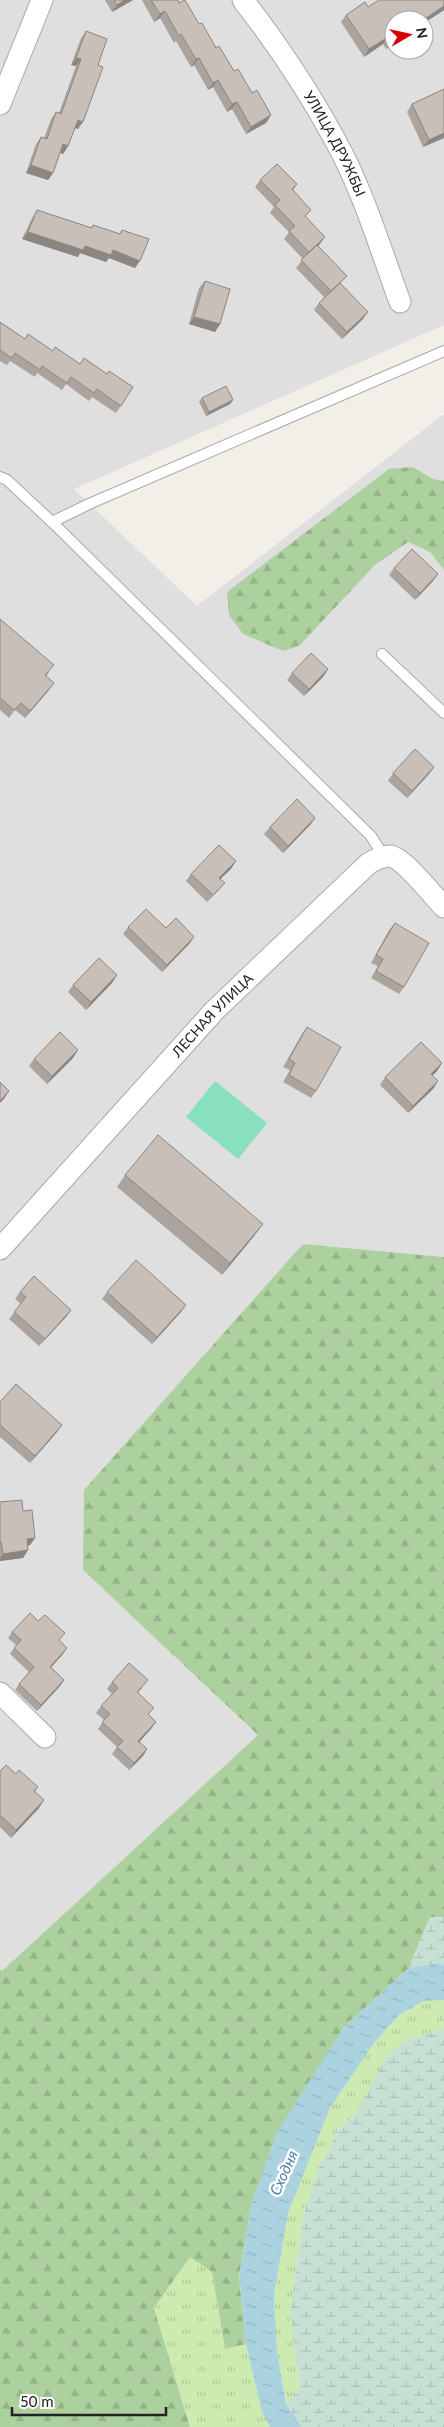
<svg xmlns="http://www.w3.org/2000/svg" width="444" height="2427" font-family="Lato,sans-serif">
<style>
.residential{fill:#e0dfdf;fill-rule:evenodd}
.grass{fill:url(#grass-tufts)}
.forest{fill:url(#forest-firs)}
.wetland{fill:url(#wetland-marsh)}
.pitch{fill:#88e0be}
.water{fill:url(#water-ripples)}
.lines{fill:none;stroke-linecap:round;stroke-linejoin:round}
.lane-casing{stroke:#a9a9a9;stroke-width:12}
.street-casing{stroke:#a9a9a9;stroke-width:23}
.lane{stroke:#fff;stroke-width:10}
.street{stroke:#fff;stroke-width:21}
.wall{fill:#aba49e}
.shaded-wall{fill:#8b8681}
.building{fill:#c7bfb8;stroke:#8b8681}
.labels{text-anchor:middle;stroke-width:5;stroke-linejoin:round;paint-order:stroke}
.street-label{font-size:14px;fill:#222;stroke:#fff}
.water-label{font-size:15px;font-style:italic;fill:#4a7aab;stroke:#fff}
</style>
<defs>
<pattern id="grass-tufts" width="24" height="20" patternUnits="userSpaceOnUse" patternTransform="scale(1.25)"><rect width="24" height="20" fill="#cdebb0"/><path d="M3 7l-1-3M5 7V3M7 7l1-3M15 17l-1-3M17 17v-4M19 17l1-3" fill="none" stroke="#b0c997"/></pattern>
<pattern id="forest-firs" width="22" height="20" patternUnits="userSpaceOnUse" patternTransform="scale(1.25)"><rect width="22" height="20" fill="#add19e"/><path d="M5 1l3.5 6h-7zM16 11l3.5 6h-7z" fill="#95b388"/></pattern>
<pattern id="wetland-marsh" width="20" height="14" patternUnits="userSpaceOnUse" patternTransform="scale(1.25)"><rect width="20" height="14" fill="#c6e0d4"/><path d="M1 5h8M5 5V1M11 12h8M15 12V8" fill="none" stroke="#aac0b6"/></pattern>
<pattern id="water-ripples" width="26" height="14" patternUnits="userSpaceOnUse" patternTransform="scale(1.25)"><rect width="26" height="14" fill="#aad3df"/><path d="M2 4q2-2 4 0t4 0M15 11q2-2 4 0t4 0" fill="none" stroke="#92b5bf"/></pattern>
</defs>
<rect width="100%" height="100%" fill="#f2efe9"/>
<path class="residential" d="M0,0H444V325L74,489L197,606L444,414V1257L303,1244L83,1570L258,1735L2,1971L0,1969ZM394,20H424V50H394Z"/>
<g class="grass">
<polygon points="444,2000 444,2029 411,2038 368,2093 356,2113 339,2129 317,2171 303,2218 290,2313 300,2386 286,2404 277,2350 274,2296 288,2212 330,2108 374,2043 399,2015 424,2001"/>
<polygon points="190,2257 212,2272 225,2349 246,2344 262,2412 270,2427 190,2427 154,2308"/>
</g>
<g class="forest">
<polygon points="413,467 433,479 444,481 444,570 430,552 408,542 375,565 299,646 283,651 243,634 229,615 227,592 389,469"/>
<polygon points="303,1244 444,1257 444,1917 430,1917 409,1968 343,2028 252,2202 239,2276 246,2344 225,2349 212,2272 190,2257 154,2308 190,2427 0,2427 0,1969 2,1971 258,1735 83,1570 84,1490"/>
</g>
<g class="wetland">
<polygon points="430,1917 444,1917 444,1965 438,1963 409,1968"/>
<polygon points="444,2029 444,2427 302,2427 286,2404 300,2386 290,2313 303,2218 317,2171 339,2129 356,2113 378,2072 391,2052 411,2038"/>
</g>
<polygon class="pitch" points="215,1081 267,1123 238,1159 186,1117"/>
<polygon class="water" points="438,1963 444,1965 444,2000 424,2001 399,2015 374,2043 330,2108 288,2213 274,2296 277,2350 286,2404 302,2427 270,2427 262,2412 246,2344 239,2276 252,2202 276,2134 343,2028 409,1968"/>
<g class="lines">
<defs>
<g id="lane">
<polyline points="0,477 7,480 52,522 89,504 444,351"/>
<polyline points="52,522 371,836 384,857"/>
<polyline points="382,654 444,713"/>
</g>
<g id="street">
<path id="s1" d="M243,0C277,44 308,90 335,140C363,190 380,248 400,302"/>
<polyline points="0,104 42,0"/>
<path id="s2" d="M0,1249L215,1010L368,864C374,860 382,856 390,856C404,858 433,896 444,907"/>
<polyline points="0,1693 45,1737"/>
</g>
</defs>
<use href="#lane" class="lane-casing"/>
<use href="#street" class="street-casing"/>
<use href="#lane" class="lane"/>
<use href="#street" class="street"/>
</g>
<g class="wall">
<polygon points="105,0 133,0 112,12"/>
<polygon points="142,0 178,0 179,3 199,24 234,71 271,115 266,123 246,134 232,109 227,112 213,87 208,90 194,65 191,67 176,41 174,43 160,18 154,22"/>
<polygon points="444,0 444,10 424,23 394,20 394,43 386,49 383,44 364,57 341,22 346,15 368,7"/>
<polygon points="86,31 98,65 78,129 75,128 68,146 63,154 60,153 53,173 48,180 26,173 36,144 41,137 44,138 51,119 56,112 59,113 76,66 71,65 81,38"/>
<polygon points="444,89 444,138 423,147 407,112 412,104"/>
<polygon points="260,180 297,184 293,191 320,244 318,246 363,319 342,339 314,310 319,303 324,297 296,268 303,259 284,239 289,232 270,213 274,207 255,187"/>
<polygon points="37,210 91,228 93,225 119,234 122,230 135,268 109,258 106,262 80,253 78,257 22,239 32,218"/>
<polygon points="205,281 220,324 215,332 189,324 199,288"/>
<polygon points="0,322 25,339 53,351 80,364 107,374 133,387 116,413 92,397 89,401 66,384 62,390 37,373 35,377 10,361 7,365 0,361"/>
<polygon points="202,398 233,400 230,404 206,416 199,402"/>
<polygon points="394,568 433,581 415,600 389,575"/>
<polygon points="0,619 49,673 46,676 49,690 25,718 15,710 9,718 0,710"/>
<polygon points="328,669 323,677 304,696 287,680 292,673"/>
<polygon points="434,767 429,774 407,798 388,781 393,773"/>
<polygon points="315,818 310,825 283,853 264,834 270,827"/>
<polygon points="231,869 220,879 225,883 219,890 207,902 186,881 191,874"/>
<polygon points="395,923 404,987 399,994 371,978 378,966 371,963 389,930"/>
<polygon points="128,927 166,928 194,937 189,944 162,972 123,934"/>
<polygon points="112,983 86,1010 68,992 73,985"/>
<polygon points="307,1027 316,1091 311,1098 283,1082 290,1070 283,1067 302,1034"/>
<polygon points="73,1058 47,1084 29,1066 34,1059"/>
<polygon points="442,1063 437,1071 432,1076 438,1081 433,1089 408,1113 380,1085 385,1077"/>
<polygon points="125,1175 263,1224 254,1236 222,1275 117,1187"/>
<polygon points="20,1292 71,1310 66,1317 39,1346 9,1319 21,1304 15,1299"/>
<polygon points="107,1292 181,1312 152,1344 102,1299"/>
<polygon points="0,1402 57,1432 30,1463 0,1437"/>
<polygon points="0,1502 23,1511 35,1538 30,1545 28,1546 28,1550 23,1558 0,1561"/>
<polygon points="12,1632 60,1641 63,1654 51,1667 64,1680 60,1686 37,1711 15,1690 19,1684 29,1672 10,1654 16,1645 8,1638"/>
<polygon points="112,1682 143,1687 138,1693 148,1715 151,1729 139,1742 147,1749 143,1756 129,1770 112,1754 117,1747 98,1729 104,1720 96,1713 101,1706 112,1694 107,1689"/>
<polygon points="0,1771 16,1774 38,1787 35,1792 39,1808 11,1838 0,1827"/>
</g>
<g class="shaded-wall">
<polygon points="125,0 133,0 112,12 117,5"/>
<polygon points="444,6 444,10 424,23 424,20 423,20"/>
<polygon points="165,11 160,18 154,22 160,14"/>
<polygon points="388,37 383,44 364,57 369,49"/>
<polygon points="394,39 394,43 386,49 391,42"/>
<polygon points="76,58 81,59 76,66 71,65"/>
<polygon points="199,58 194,65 191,67 196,59"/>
<polygon points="218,80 213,87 208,90 213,83"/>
<polygon points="237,102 232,109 227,112 232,104"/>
<polygon points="271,115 266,123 246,134 251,127"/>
<polygon points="78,120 83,122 78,129 72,127"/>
<polygon points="444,133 444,138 423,147 429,140"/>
<polygon points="63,144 68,146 63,154 58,152"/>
<polygon points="31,165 53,173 48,180 26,173"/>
<polygon points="28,232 85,246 113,250 140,261 135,268 109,258 106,262 80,253 78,257 22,239"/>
<polygon points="325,237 320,244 304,260 309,252"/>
<polygon points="368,312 363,319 342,339 347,332"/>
<polygon points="194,317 220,324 215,332 189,324"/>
<polygon points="233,400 230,404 206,416 209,412"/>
<polygon points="438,574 433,581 415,600 420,593"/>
<polygon points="328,669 323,677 304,696 309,689"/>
<polygon points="54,683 49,690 25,718 30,711"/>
<polygon points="434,767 429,774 407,798 412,791"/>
<polygon points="315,818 310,825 283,853 288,846"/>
<polygon points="236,861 231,869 214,885 219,878"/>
<polygon points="194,937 189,944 162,972 167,965"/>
<polygon points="117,975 112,983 86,1010 91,1002"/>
<polygon points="78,1050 73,1058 47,1084 52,1076"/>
<polygon points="442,1063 437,1071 426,1082 431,1074"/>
<polygon points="438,1081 433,1089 408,1113 413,1106"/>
<polygon points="9,1091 4,1099 0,1103 0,1101"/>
<polygon points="263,1224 254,1236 222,1275 230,1263"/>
<polygon points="186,1305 181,1312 152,1344 157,1337"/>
<polygon points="71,1310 66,1317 39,1346 45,1339"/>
<polygon points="62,1425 57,1432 30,1463 35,1456"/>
<polygon points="35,1538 30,1545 22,1546 27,1539"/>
<polygon points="28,1550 23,1558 0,1561 0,1558 3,1554"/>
<polygon points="67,1648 63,1654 46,1673 50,1667"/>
<polygon points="64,1680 60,1686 37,1711 41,1705"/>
<polygon points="156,1722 151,1729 134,1748 138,1741"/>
<polygon points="147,1749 143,1756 129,1770 134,1763"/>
<polygon points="44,1800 39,1808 11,1838 16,1830"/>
</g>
<g class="building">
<polygon points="114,0 125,0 117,5"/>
<polygon points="151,0 178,0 179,3 185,0 199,24 202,23 216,48 219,46 234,71 238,69 252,93 257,90 271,115 251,127 237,102 232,104 218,80 213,83 199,58 196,59 181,34 179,36 165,11 160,14"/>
<polygon points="379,0 444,0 444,6 423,20 394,20 394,39 391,42 388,37 369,49 346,15 365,2 368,7"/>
<polygon points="86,31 107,39 98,65 103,67 83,122 78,120 68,146 63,144 53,173 31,165 41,137 47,139 56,112 61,114 81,59 76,58"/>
<polygon points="444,89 444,133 429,140 412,104"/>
<polygon points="277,164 297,184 292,189 311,210 305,216 325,237 309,252 289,231 295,226 275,205 280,200 260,180"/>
<polygon points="37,210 92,228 93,225 120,234 122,230 149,239 140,261 113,250 111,255 85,246 83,250 28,232"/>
<polygon points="317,245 347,276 331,291 301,260"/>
<polygon points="205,281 230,289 220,324 194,317"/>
<polygon points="340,283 368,312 347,332 319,303"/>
<polygon points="0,322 25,339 28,334 53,351 55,347 80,364 84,358 107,374 109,371 133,387 121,406 97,389 94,393 71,377 67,383 42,366 40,370 15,353 12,358 0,350"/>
<polygon points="226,386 233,400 209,412 202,398"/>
<polygon points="412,549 438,574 420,593 394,568"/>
<polygon points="0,619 54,665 45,675 54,683 30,711 21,703 14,710 0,698"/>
<polygon points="311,653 328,669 309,689 292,673"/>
<polygon points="415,749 434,767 412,791 393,773"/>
<polygon points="297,799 315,818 288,846 270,827"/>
<polygon points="219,845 236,861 219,878 225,883 213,895 191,874"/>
<polygon points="146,909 166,928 176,918 194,937 167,965 128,927"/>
<polygon points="395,923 429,943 404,987 376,971 383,959 376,955"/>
<polygon points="99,958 117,975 91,1002 73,985"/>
<polygon points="307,1027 341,1047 316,1091 289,1075 295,1063 289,1059"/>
<polygon points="60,1032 78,1050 52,1076 34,1059"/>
<polygon points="421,1042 442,1063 431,1074 438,1081 413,1106 385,1077"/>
<polygon points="0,1082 9,1091 0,1101"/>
<polygon points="158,1135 263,1224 230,1263 125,1175"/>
<polygon points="136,1260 186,1305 157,1337 107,1292"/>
<polygon points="34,1276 71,1310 45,1339 14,1312 26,1297 20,1292"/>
<polygon points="16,1384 62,1425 35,1456 0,1425 0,1402"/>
<polygon points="22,1500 23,1511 32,1510 35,1538 27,1539 28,1550 3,1554 1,1542 0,1542 0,1502"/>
<polygon points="30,1613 38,1621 45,1615 65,1633 59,1640 67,1648 50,1667 64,1680 41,1705 19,1684 34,1667 14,1648 21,1640 12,1632"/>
<polygon points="129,1663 148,1680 137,1692 154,1708 148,1714 156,1722 138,1741 147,1749 134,1763 117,1747 123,1741 102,1722 110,1714 101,1706 118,1688 112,1682"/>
<polygon points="6,1765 16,1774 19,1770 38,1787 34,1791 44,1800 16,1830 0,1815 0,1771"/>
</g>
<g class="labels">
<g class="street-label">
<text dy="5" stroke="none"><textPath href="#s1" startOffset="171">УЛИЦА ДРУЖБЫ</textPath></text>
<text dy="5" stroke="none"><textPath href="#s2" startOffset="316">ЛЕСНАЯ УЛИЦА</textPath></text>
</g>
<g class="water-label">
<text transform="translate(284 2173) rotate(-66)" y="5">Сходня</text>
</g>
</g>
<g transform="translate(409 35) rotate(81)"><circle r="24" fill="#ffffff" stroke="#a7a7a7"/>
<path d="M0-4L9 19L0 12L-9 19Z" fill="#d40000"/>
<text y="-8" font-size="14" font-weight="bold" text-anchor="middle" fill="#222222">N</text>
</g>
<path d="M12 2407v8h154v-8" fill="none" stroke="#222222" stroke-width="2.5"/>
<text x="20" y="2407" font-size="15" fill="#222222" stroke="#ffffff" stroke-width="4" paint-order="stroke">50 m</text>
</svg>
